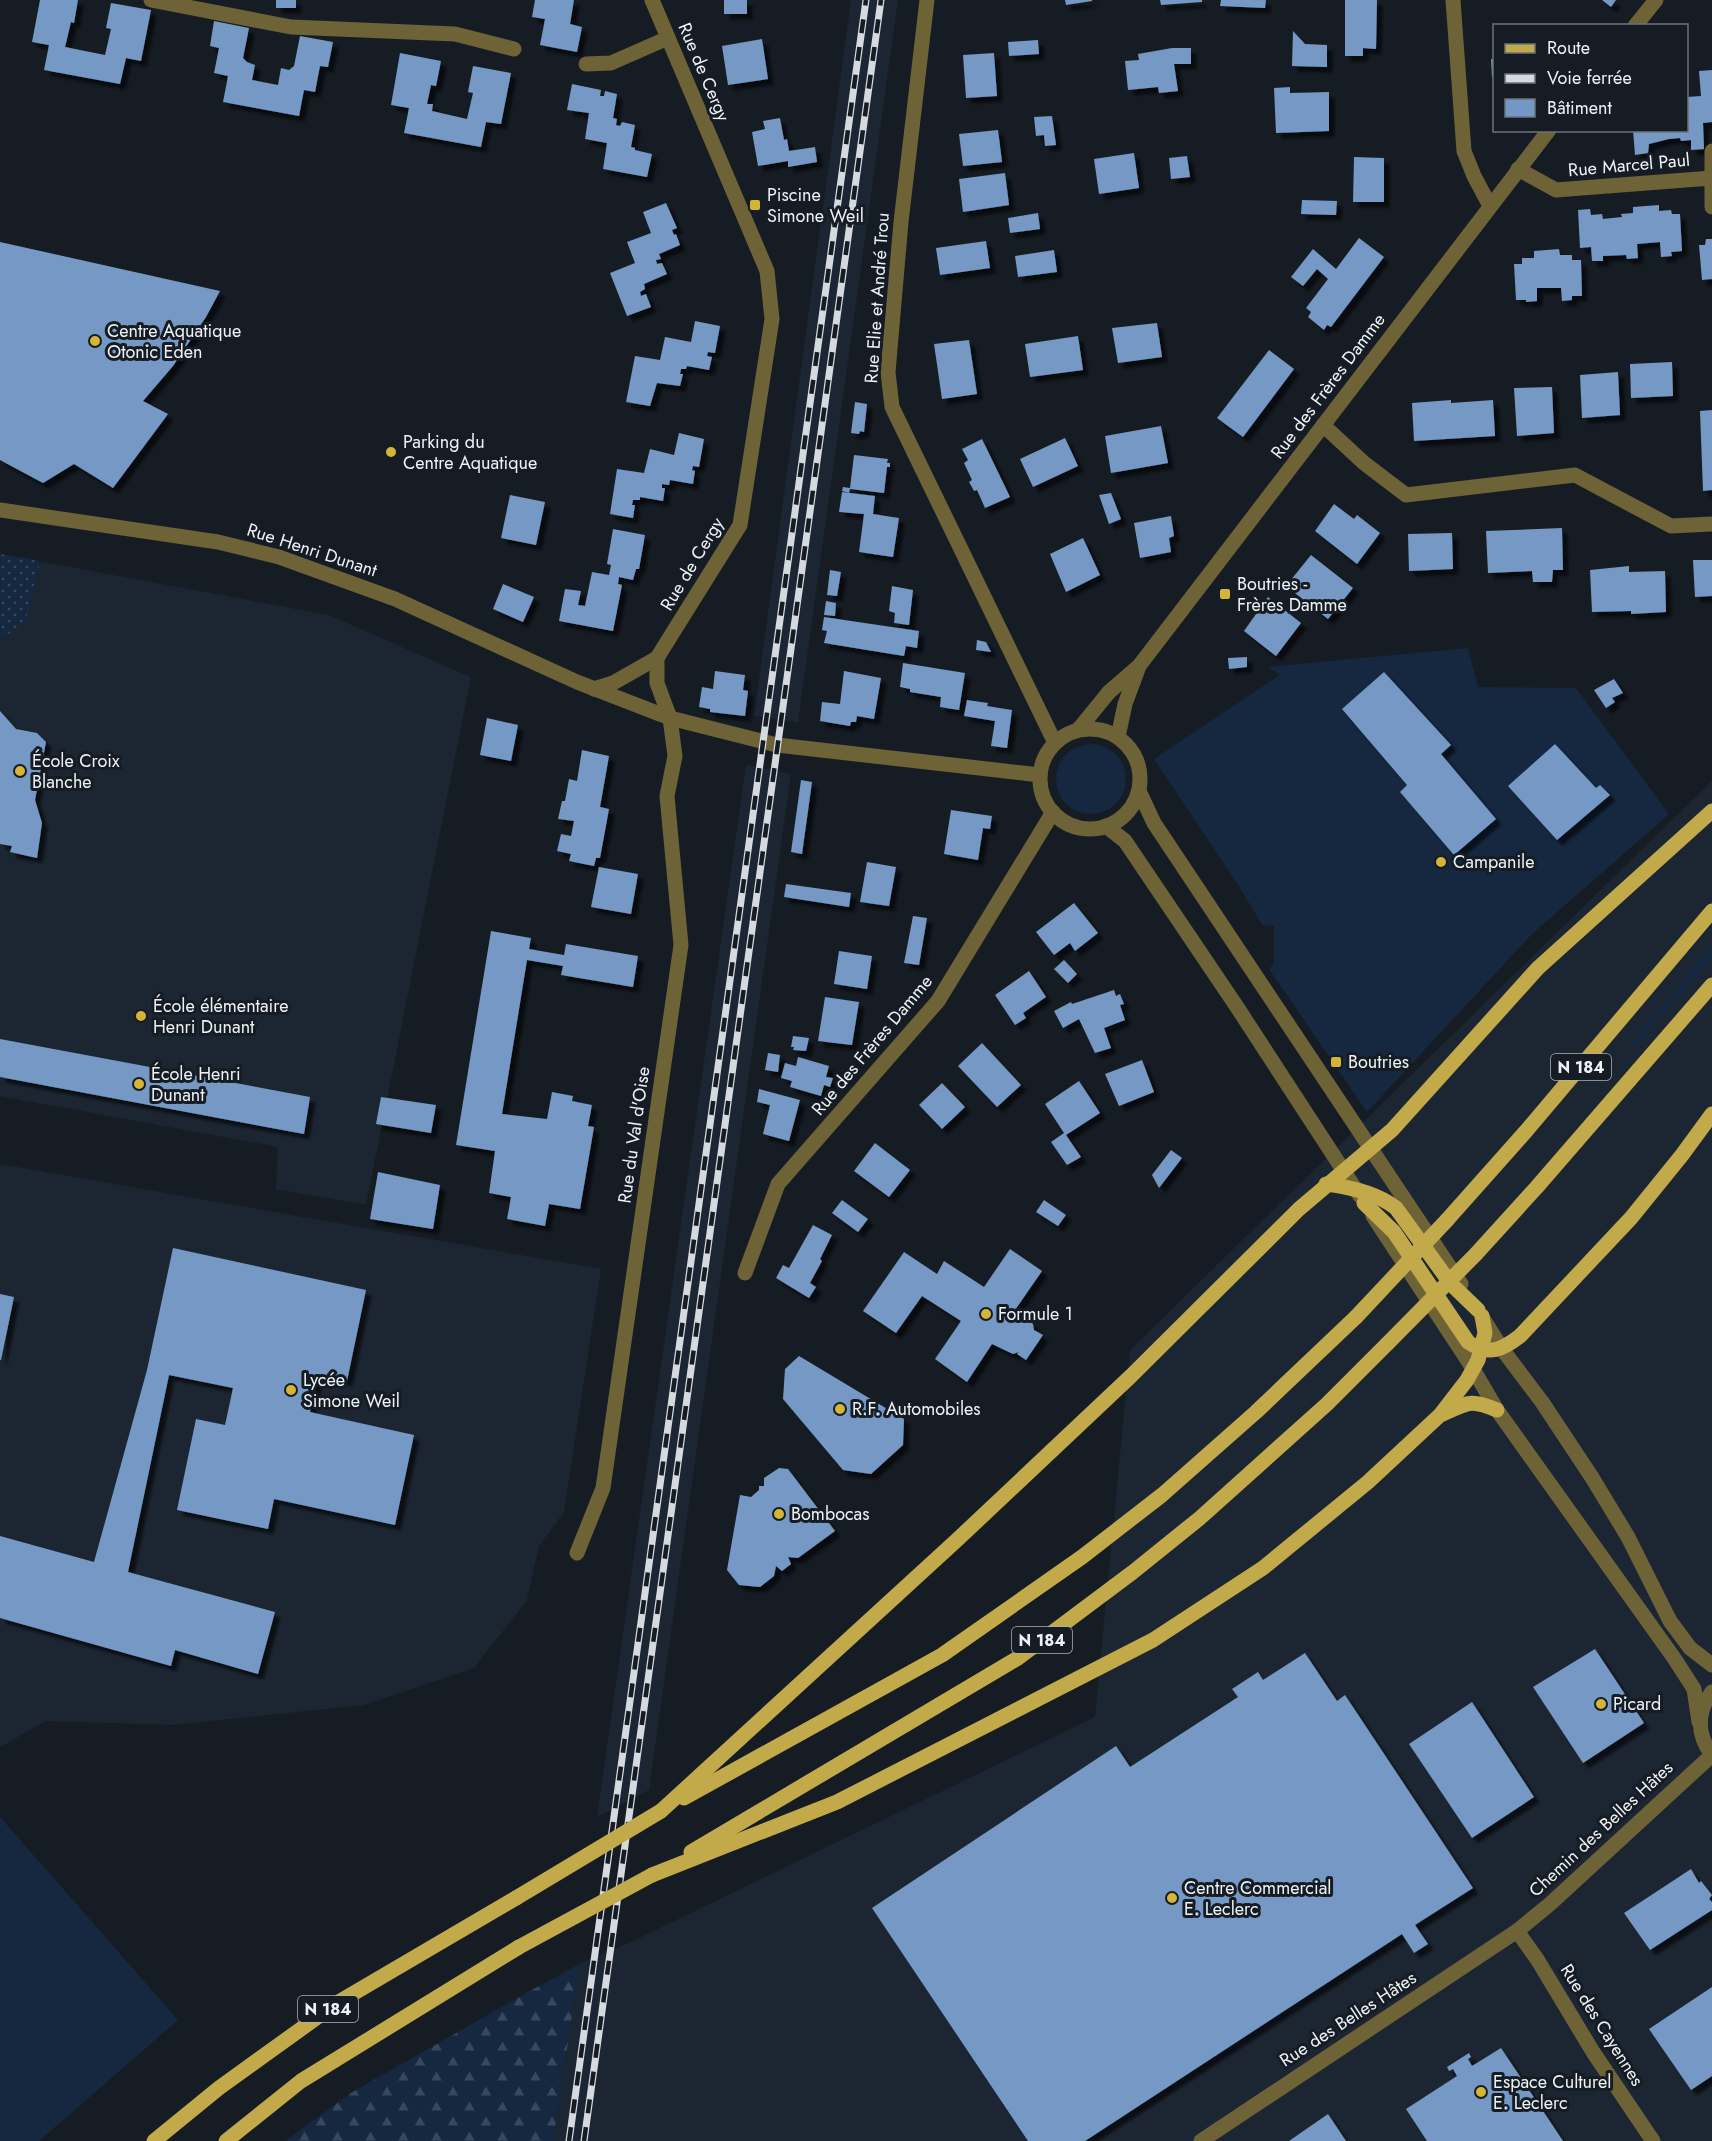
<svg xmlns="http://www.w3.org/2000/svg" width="1712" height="2141" font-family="Jost,sans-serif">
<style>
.built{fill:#1c2632}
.grass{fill:#152840}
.forest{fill:url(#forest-firs)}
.park{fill:url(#park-dots)}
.building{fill:#7498c5;filter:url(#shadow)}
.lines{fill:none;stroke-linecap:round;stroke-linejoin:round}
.minor{stroke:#6e6237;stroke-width:15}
.tertiary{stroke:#6e6237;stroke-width:15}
.primary{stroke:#c2a94a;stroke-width:15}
.rail-casing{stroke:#d5dadf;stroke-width:7}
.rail{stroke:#161c23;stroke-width:4.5;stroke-dasharray:14;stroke-linecap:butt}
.primary-bridge{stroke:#c2a94a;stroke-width:15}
.poi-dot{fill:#d5b535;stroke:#161c23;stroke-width:2}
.labels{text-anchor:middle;stroke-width:6;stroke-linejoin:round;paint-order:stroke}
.shield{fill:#161c23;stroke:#acb2b7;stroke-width:1.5}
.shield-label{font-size:16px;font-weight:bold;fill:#edf2f7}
.street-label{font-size:18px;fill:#edf2f7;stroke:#161c23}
.poi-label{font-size:18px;fill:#edf2f7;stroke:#161c23;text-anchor:start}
</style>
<defs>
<pattern id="forest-firs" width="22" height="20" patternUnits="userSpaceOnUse" patternTransform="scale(1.5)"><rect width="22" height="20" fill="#152840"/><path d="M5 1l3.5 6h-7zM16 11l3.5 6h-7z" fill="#37485c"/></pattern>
<pattern id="park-dots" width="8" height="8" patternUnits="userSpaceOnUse" patternTransform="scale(1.5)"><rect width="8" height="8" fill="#152840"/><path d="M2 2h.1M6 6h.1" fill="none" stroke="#37485c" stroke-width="1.8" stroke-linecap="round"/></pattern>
<filter id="shadow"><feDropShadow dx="5.5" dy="5.5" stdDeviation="1.5" flood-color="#0009"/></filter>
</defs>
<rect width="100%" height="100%" fill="#161c23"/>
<g class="built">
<polygon points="851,0 898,0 798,722 754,716"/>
<polygon points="0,554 328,615 471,677 366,1205 276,1189 278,1147 0,1096"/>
<polygon points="746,765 791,774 649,1790 597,1817"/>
<polygon points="1712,781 1712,2141 553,2141 580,1964 629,1943 1095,1717 1130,1350"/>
<polygon points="0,1164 601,1269 564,1512 539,1546 527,1600 474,1668 364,1705 172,1725 46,1721 0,1747"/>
</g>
<g class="grass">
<polygon points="1468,648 1478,687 1576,688 1669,814 1532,934 1367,1112 1269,969 1274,963 1274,926 1262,925 1237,883 1154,759 1280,675 1268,667"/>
<circle cx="1091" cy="779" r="35"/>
<polygon points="1712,946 1712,959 1636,1046 1632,1042"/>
<polygon points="0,1817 178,2020 39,2141 0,2141"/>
</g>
<polygon class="forest" points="580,1964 553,2141 285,2141 351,2093 528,1992"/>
<polygon class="park" points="0,554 40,561 25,623 0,639"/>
<g class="building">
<polygon points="40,0 78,0 74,23 71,22 65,47 105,55 111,29 106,28 111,3 151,10 141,61 126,58 120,84 44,70 49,45 32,42"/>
<rect x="276" y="0" width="20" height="8"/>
<polygon points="535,0 574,0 570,24 582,27 577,52 540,45 545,19 532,17"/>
<rect x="724" y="0" width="23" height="14"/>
<polygon points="1065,0 1092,0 1092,1 1066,5"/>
<polygon points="1160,0 1202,0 1202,2 1161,5"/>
<polygon points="1221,0 1266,0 1265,8 1220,6"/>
<polygon points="1345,0 1377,0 1376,49 1363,48 1363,56 1345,56"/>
<polygon points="1602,0 1616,0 1611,7"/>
<polygon points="214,21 249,28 243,58 247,62 255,65 252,80 278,85 281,68 289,70 294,66 300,36 333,42 328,67 320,66 315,92 304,90 299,116 223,102 228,76 214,73 219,48 210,46"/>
<polygon points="1293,31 1305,44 1327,45 1327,67 1292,66"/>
<polygon points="762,39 768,79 728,85 722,46"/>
<polygon points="1038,40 1039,54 1009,56 1008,42"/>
<polygon points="1172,48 1191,48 1191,64 1174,64 1178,91 1159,93 1158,87 1128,90 1125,61 1139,60 1138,54"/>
<polygon points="400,53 441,61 436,86 431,85 427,104 433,104 432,111 467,119 473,93 468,92 473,66 511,73 501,124 486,122 481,147 404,133 409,108 391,105"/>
<polygon points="994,53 997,96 966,98 963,55"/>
<polygon points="1491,59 1494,59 1494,77 1492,77"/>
<polygon points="1712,70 1712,122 1703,123 1704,149 1691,150 1691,140 1681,141 1680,138 1669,139 1649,144 1648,153 1635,155 1633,130 1686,130 1686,97 1701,96 1699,71"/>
<polygon points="572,84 601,90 600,96 604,96 605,91 617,94 613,118 617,119 616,125 620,126 622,122 635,125 631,147 635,148 635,150 652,154 647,177 603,169 607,143 585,139 589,113 567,110"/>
<polygon points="1290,87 1290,93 1329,92 1329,131 1276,133 1274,88"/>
<polygon points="1052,116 1056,145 1045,146 1044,135 1036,136 1034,117"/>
<polygon points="780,118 784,140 787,139 789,151 815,147 817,162 788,167 788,161 758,166 752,132 765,129 763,121"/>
<polygon points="998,130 1002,162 963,166 959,134"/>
<polygon points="1134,153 1139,188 1099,194 1094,159"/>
<polygon points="1187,156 1190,177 1171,179 1169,158"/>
<polygon points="1354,157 1384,158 1384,202 1353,202"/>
<polygon points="1005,173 1009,205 963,212 959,179"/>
<polygon points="1302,200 1337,201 1336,215 1301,214"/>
<polygon points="666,203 677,228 672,230 674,235 676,234 680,245 659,254 661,259 656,260 657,264 662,263 667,274 644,284 645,289 640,292 641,296 646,294 651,307 627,316 610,273 635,263 627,242 651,233 643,212"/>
<polygon points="1659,205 1659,211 1671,210 1672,214 1680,214 1682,251 1671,252 1672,256 1661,257 1660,242 1637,244 1638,258 1627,259 1626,255 1603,256 1603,261 1592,261 1591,247 1580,248 1578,210 1590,209 1591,215 1602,214 1603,219 1622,217 1621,214 1633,213 1633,207"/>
<polygon points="1038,213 1040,229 1010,233 1008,218"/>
<polygon points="1359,238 1384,257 1331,327 1327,325 1324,330 1308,317 1311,312 1306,308 1328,279 1317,269 1303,286 1291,277 1313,249 1336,269"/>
<polygon points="1706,239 1712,239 1712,279 1702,280 1699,245 1705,245"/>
<polygon points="986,241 990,268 940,275 936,248"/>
<polygon points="0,242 220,291 206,317 173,366 143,401 168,414 113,488 74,464 43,483 0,460"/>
<polygon points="1559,249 1560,255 1572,255 1572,260 1581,260 1582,296 1572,296 1572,300 1562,301 1561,288 1537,288 1537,301 1526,302 1526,300 1516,300 1514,264 1522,264 1522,258 1534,258 1534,251"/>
<polygon points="1054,250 1057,272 1018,277 1015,256"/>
<polygon points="695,321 720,326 715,353 708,352 707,356 712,357 709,370 687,366 686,369 681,369 680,374 683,374 680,386 657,383 650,406 626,402 635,356 660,360 665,337 691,342"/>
<polygon points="1157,323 1162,357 1118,363 1112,328"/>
<polygon points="1078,336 1083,370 1030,377 1025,344"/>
<polygon points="969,340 977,394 942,399 934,344"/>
<polygon points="1269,350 1294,369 1243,437 1217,418"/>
<polygon points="1672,362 1673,396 1631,398 1630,364"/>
<polygon points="1618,372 1620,415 1582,418 1580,375"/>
<polygon points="1552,387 1554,433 1517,436 1514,388"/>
<polygon points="1451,400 1451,403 1493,400 1495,436 1414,441 1412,403"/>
<polygon points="855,402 867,404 864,432 860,431 859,434 851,433"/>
<polygon points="1712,410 1712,490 1703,491 1700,411"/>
<polygon points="1161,426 1168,463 1111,473 1105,436"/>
<polygon points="679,433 704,439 699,467 693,466 692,470 695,471 693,484 670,480 669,485 662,484 662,488 665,488 663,501 640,497 640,500 633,500 632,505 635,505 633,518 610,514 617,469 644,473 650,449 674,455"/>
<polygon points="1065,438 1078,466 1033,487 1020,459"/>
<polygon points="982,439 1010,497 985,508 977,490 974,491 969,482 972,480 964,463 968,460 962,449"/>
<polygon points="854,455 888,459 887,463 890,463 890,467 887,467 884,493 850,489 849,493 842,491 843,487 850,488"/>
<polygon points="842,492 875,496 873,514 899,518 893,557 859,552 864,514 839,512"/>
<polygon points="1111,493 1121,519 1109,524 1099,495"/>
<polygon points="510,495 545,502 536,545 501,538"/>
<polygon points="1334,504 1354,519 1357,515 1380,533 1357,564 1315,531"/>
<polygon points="1171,516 1174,536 1169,538 1171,552 1140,558 1134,523"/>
<polygon points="1562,528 1563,570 1553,570 1552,582 1533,582 1532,571 1488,573 1486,531"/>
<polygon points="613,529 645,535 639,569 636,569 633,580 619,577 618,584 622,585 613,631 559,621 565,589 581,591 578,605 585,606 592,572 609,575 611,565 607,564"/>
<polygon points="1452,533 1453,569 1409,571 1408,534"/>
<polygon points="1083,538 1100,575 1066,592 1050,554"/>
<polygon points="1311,555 1353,588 1328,619 1286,586"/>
<polygon points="1693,560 1712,560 1712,596 1695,597"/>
<polygon points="1629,566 1629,572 1665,571 1666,612 1631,614 1631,611 1592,612 1590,570"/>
<polygon points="830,570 841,572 837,596 827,595"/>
<polygon points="503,584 534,597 523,622 493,609"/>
<polygon points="892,586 913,590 909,625 894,623 895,613 889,611"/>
<polygon points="1268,597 1301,623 1276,656 1244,631"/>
<polygon points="826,601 836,603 835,616 824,615"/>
<polygon points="824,617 919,631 917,648 906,646 904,656 824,643 827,631 822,630"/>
<polygon points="977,640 986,642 991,652 976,650"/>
<polygon points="1247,657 1247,667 1229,669 1228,658"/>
<polygon points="903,663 965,673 959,710 940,707 941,697 910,692 910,689 900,687"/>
<polygon points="715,671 745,675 743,690 748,691 745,716 710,712 710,709 699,707 702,687 713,689"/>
<polygon points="844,671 881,678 874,719 857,716 856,722 851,722 850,726 820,721 822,702 840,704"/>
<polygon points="1384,672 1451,745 1441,754 1496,819 1454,855 1400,792 1407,785 1342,709"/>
<polygon points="1614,679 1623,693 1612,698 1615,702 1606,708 1594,690"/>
<polygon points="967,700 988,703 987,706 1012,710 1007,748 991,746 995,721 964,716"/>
<polygon points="0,711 16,729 37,733 46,742 35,800 42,823 37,858 10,852 12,846 0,844"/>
<polygon points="487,718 518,725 511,761 480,755"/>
<polygon points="1555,744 1596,788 1600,785 1610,795 1557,840 1508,786"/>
<polygon points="582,750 609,756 600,807 609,809 600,858 596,858 594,866 569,861 571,854 557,851 561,834 571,836 574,821 558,819 562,801 565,801 569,779 577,781"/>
<polygon points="801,780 812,782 802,854 791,852"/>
<polygon points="951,810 992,816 990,829 983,828 978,860 944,854"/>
<polygon points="867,862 896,867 889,906 860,902"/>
<polygon points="599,867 638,874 631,914 591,907"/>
<polygon points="786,884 851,893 849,907 784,897"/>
<polygon points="1074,903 1098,933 1075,951 1070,943 1054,955 1036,932"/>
<polygon points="913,916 927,918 919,965 904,963"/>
<polygon points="491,931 531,938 529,949 564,955 566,944 638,956 633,987 561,975 563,966 527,960 502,1114 547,1119 552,1092 573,1096 572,1101 592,1105 588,1126 594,1127 580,1209 549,1204 545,1226 507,1219 511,1197 489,1193 495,1151 456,1145"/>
<polygon points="839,951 872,956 867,989 834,984"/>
<polygon points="1064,960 1077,974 1068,983 1054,969"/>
<polygon points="1029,971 1046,997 1023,1013 1026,1018 1015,1025 995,995"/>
<polygon points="1114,990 1116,996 1120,994 1124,1004 1120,1005 1125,1020 1104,1028 1111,1048 1095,1053 1079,1019 1063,1028 1054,1011 1071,1002 1072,1004"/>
<polygon points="825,997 859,1002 852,1045 818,1041"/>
<polygon points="793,1036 809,1038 806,1051 793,1050 794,1047 791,1047"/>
<polygon points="0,1039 310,1097 304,1134 0,1077"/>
<polygon points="982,1043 1021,1085 997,1107 958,1066"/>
<polygon points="768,1053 780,1055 778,1072 765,1070"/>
<polygon points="798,1057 829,1066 826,1077 833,1078 830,1087 824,1085 821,1096 790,1087 792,1081 781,1078 785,1063 796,1066"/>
<polygon points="1142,1060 1154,1092 1119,1106 1105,1074"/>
<polygon points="1079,1081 1100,1113 1066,1135 1081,1157 1067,1165 1051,1142 1064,1133 1045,1104"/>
<polygon points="942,1083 965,1107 942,1129 919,1105"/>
<polygon points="759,1089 800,1100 789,1141 763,1134 770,1105 757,1102"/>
<polygon points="381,1097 436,1105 431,1133 376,1124"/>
<polygon points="875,1143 910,1170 889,1197 854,1171"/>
<polygon points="1171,1150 1182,1158 1159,1188 1152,1175"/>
<polygon points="378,1172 440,1185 433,1229 370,1219"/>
<polygon points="842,1200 868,1219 858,1232 832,1213"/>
<polygon points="1044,1200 1066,1215 1058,1226 1036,1212"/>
<polygon points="813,1225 832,1235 820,1259 822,1261 810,1283 816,1287 809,1298 776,1278 783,1265 789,1268"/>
<polygon points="173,1248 366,1290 347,1381 318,1374 310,1412 414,1435 395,1525 274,1499 268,1529 177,1510 196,1419 225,1425 233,1388 169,1375 128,1572 275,1612 258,1674 175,1650 171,1666 0,1618 0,1536 94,1562 147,1370"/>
<polygon points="1010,1249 1042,1271 1015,1310 1027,1317 1026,1319 1033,1324 1034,1330 1043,1335 1026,1360 1017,1354 1019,1352 1013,1354 992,1344 967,1382 935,1359 961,1321 922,1296 896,1333 863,1311 904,1252 937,1274 944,1261 984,1287"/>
<polygon points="0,1294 14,1297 1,1360 0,1360"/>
<polygon points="799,1356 904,1419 903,1445 871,1474 843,1470 783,1399 785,1369"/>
<polygon points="779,1468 788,1469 835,1531 798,1558 788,1557 791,1564 782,1571 776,1566 774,1576 760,1587 739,1585 727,1570 740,1495 751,1497 759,1490 759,1486 764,1486 764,1478"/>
<polygon points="1595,1649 1644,1723 1583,1763 1533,1687"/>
<polygon points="1305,1653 1337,1701 1345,1695 1473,1888 1415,1925 1428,1944 1414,1953 1402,1934 1085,2141 1028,2141 872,1908 1116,1746 1130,1767 1238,1697 1232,1689 1258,1672 1263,1680"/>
<polygon points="1472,1702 1534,1797 1472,1838 1409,1744"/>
<polygon points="1691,1869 1699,1883 1701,1881 1712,1895 1709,1899 1712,1902 1712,1910 1650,1950 1624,1913"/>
<polygon points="1712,1987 1712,2076 1691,2090 1649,2029"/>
<polygon points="1501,2048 1563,2141 1427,2141 1406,2109 1457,2076 1453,2069 1449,2071 1447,2067 1469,2053 1471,2057 1468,2059 1472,2066"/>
<polygon points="1328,2114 1346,2141 1289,2141"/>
</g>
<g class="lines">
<g class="minor">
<polyline points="151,0 291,27 455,34 514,49"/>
<polyline points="927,0 901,222 888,372 892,407 1055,743"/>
<polyline points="1453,0 1464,151 1474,176 1490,206"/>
<polyline points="586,64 611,63 668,38"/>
<polyline points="1518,169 1556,190 1712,178 1712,207"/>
<polyline points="1712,178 1712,151"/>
<polyline points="1323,425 1364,463 1406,495 1575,475 1671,526 1712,524"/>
<polyline points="745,1273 778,1184 938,1001 1053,812"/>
<polyline points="577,1553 603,1488 681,945 667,796 675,756 670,718"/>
<polyline points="1517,1931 1537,1959 1593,2052 1653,2141"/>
<polyline points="1201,2141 1517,1931 1550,1904 1712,1755"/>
</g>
<g class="tertiary">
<polyline points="652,0 767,271 772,319 740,525 657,658 657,683 670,718"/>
<polyline points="1635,26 1656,0"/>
<polyline points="0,510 218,542 279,557 395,599 577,682 670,718 777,745 1040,775"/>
<polyline points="594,689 613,683 657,658"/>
<circle cx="1090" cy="779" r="50"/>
<polyline points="1078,730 1109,692 1139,666 1549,130"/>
<polyline points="1118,737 1125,704 1138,669"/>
<polyline points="1139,791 1154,823 1461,1284"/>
<polyline points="1106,826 1125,841 1237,1007 1360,1196"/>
<polyline points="1373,1216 1470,1364 1497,1410 1674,1658 1694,1689 1699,1722"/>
<polyline points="1482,1317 1502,1349 1542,1402 1593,1479 1628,1537 1670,1621 1690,1648 1712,1665"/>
<path d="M1712,1692C1696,1712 1697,1735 1712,1755"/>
</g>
<g class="primary">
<path d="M1326,1184C1350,1187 1377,1193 1396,1208L1451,1284L1478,1310"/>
<path d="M1364,1203L1394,1232L1468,1342C1489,1357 1503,1349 1520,1336L1631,1218L1682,1155L1712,1114"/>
<polyline points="1447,1220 1527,1130 1712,911"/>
<polyline points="1476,1254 1536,1188 1712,985"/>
<path d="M1443,1414C1469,1402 1471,1399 1497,1410"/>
<polyline points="684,1798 942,1655 1082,1557 1162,1495 1256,1412 1356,1317"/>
<polyline points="661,1811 958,1539 1131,1376 1299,1209 1392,1130 1538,968 1712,811"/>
<polyline points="691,1852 1018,1658 1133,1572 1200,1518 1327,1404 1387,1344"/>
<polyline points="652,1875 837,1802 1153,1640 1263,1568 1368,1482 1440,1415 1467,1380 1478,1360 1485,1333 1482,1316"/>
<polyline points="154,2141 219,2088 337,2003 516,1898"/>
<polyline points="226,2141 301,2081 519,1947"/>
</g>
<defs>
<g id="rail">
<polyline points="569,2141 866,0"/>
<polyline points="584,2141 881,0"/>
</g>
</defs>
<use href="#rail" class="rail-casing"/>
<use href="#rail" class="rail"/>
<g class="primary-bridge">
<polyline points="1356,1317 1447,1220"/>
<polyline points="1387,1344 1476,1254"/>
<polyline points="516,1898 661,1811"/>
<polyline points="519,1947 652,1875"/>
</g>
</g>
<g class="poi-dot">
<rect x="749" y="199" width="12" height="12" rx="3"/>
<circle cx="95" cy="341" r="6"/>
<circle cx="391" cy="452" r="6"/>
<rect x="1219" y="588" width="12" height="12" rx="3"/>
<circle cx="20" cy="771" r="6"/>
<circle cx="1441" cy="862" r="6"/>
<circle cx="141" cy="1016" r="6"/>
<rect x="1330" y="1056" width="12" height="12" rx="3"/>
<circle cx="139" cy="1084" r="6"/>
<circle cx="986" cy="1314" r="6"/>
<circle cx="291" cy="1390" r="6"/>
<circle cx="840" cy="1409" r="6"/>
<circle cx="779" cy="1514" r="6"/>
<circle cx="1601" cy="1704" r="6"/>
<circle cx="1172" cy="1898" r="6"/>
<circle cx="1481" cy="2092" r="6"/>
</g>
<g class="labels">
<g class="shield">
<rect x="1551" y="1054" width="60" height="26" rx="4.5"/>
<rect x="1012" y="1627" width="60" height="26" rx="4.5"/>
<rect x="298" y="1996" width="60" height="26" rx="4.5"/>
</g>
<g class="shield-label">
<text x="1581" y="1073">N 184</text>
<text x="1042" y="1646">N 184</text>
<text x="328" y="2015">N 184</text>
</g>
<g class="street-label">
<text transform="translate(704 72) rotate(67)" y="6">Rue de Cergy</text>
<text transform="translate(1629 165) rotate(-5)" y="6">Rue Marcel Paul</text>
<text transform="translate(877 298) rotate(-86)" y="6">Rue Elie et André Trou</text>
<text transform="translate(1328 386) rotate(-53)" y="6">Rue des Frères Damme</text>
<text transform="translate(312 550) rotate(18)" y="6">Rue Henri Dunant</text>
<text transform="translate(692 564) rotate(-59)" y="6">Rue de Cergy</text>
<text transform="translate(872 1045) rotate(-50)" y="6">Rue des Frères Damme</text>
<text transform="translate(634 1135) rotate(-82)" y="6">Rue du Val d'Oise</text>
<text transform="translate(1601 1829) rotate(-43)" y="6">Chemin des Belles Hâtes</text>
<text transform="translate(1348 2019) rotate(-33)" y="6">Rue des Belles Hâtes</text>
<text transform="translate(1602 2025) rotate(58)" y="6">Rue des Cayennes</text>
</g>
<g class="poi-label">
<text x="767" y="201">Piscine<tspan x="767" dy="21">Simone Weil</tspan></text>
<text x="107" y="337">Centre Aquatique<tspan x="107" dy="21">Otonic Eden</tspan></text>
<text x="403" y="448">Parking du<tspan x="403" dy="21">Centre Aquatique</tspan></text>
<text x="1237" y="590">Boutries -<tspan x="1237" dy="21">Frères Damme</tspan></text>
<text x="32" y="767">École Croix<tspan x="32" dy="21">Blanche</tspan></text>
<text x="1453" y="868">Campanile</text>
<text x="153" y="1012">École élémentaire<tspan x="153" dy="21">Henri Dunant</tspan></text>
<text x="1348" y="1068">Boutries</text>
<text x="151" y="1080">École Henri<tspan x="151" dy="21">Dunant</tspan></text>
<text x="998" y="1320">Formule 1</text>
<text x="303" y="1386">Lycée<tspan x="303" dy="21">Simone Weil</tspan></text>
<text x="852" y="1415">R.F. Automobiles</text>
<text x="791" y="1520">Bombocas</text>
<text x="1613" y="1710">Picard</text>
<text x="1184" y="1894">Centre Commercial<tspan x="1184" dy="21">E. Leclerc</tspan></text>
<text x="1493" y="2088">Espace Culturel<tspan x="1493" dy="21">E. Leclerc</tspan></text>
</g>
</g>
<rect x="1493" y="24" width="195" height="108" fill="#161c23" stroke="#6c7278" stroke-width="1.5"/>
<rect x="1505" y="44" width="30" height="9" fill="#c2a94a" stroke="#6c7278" stroke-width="1.5"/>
<text x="1547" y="54" font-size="18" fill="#edf2f7">Route</text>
<rect x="1505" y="74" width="30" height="9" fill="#d5dadf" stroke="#6c7278" stroke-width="1.5"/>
<text x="1547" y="84" font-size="18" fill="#edf2f7">Voie ferrée</text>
<rect x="1505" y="99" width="30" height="18" fill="#7498c5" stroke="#6c7278" stroke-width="1.5"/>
<text x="1547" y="114" font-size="18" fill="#edf2f7">Bâtiment</text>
</svg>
